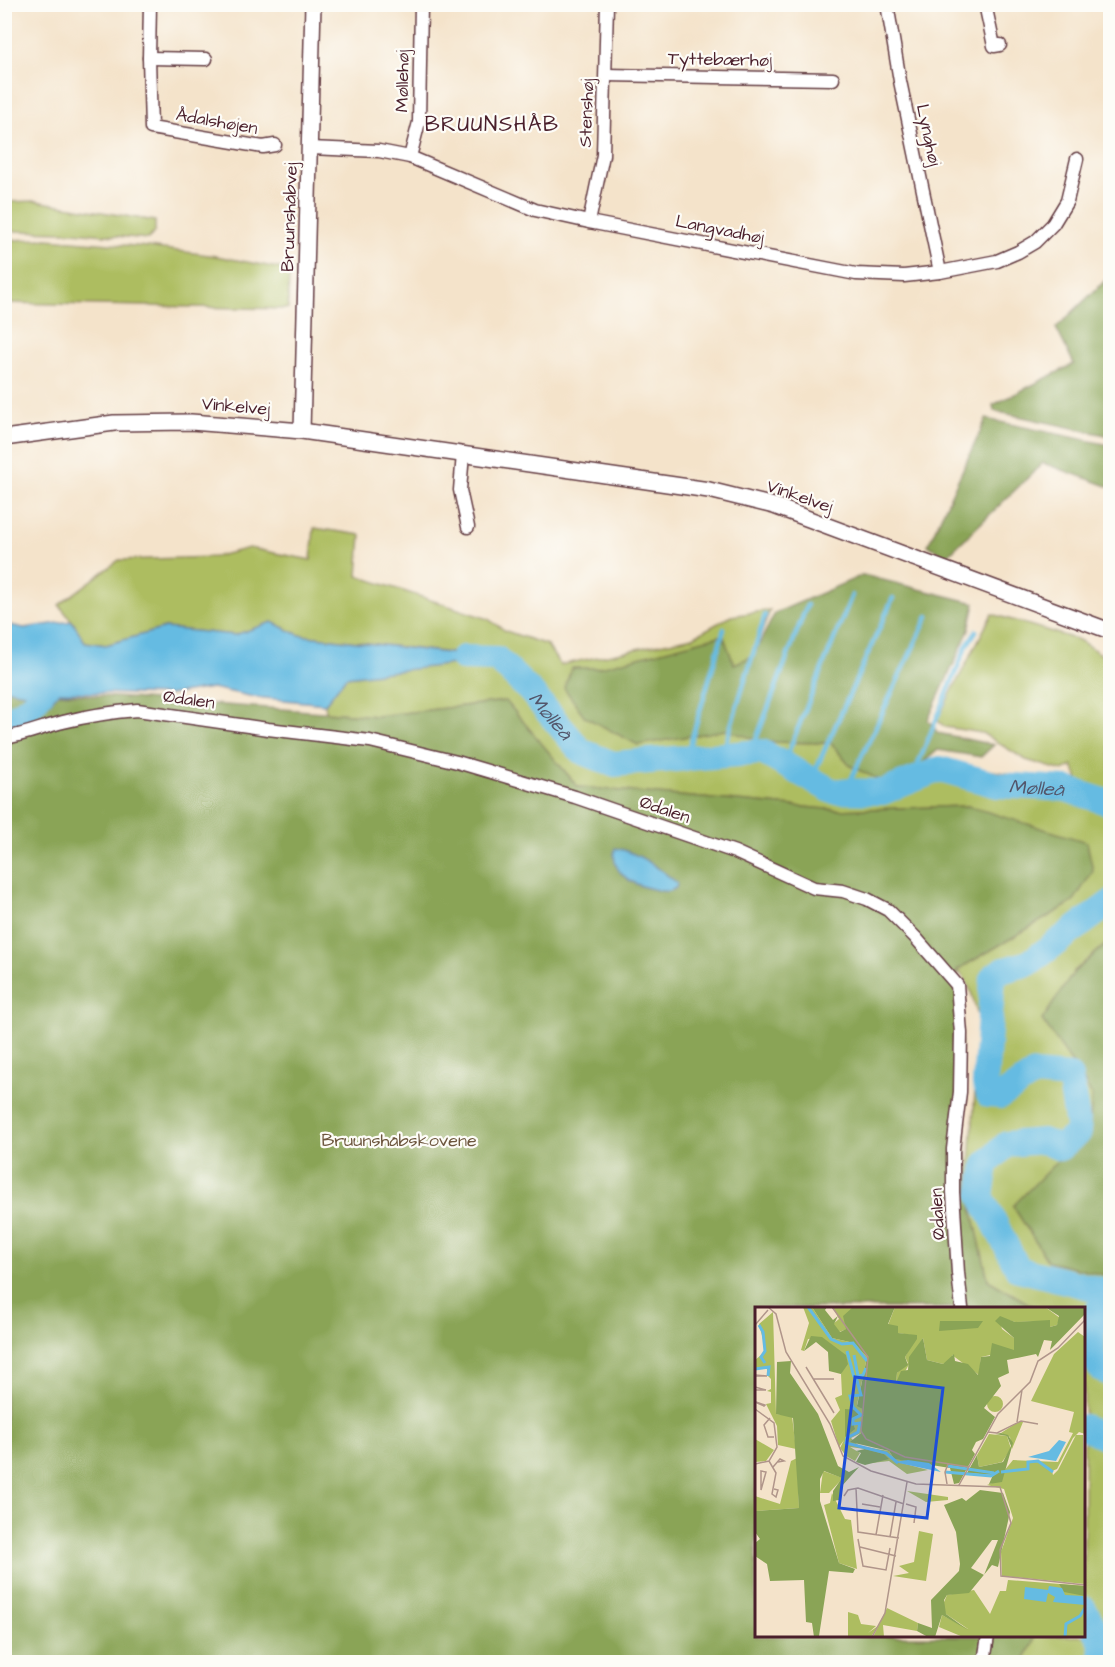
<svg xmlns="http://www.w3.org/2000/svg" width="1115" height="1667" font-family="'Architects Daughter',sans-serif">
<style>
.green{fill:#adbd60;stroke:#7c6e46;stroke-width:1.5}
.forest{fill:#8aa456;stroke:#6a6240;stroke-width:1.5}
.water{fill:#65bbe2;stroke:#586d86;stroke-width:1.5}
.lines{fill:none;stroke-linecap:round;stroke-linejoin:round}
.stream{stroke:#65bbe2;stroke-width:4.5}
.river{stroke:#65bbe2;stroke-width:26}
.minor-casing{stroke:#643c43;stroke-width:15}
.tertiary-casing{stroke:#643c43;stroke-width:18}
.minor{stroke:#fff;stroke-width:12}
.tertiary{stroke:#fff;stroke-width:15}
.labels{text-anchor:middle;stroke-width:4.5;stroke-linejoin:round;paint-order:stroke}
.street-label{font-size:18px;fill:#4a1f2b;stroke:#fdfcf7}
.park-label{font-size:18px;fill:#6d563e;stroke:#fdfcf7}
.water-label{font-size:20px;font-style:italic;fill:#53566b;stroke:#fdfcf7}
.quarter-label{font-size:21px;letter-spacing:1.5px;fill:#4a1f2b;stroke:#fdfcf7}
.inset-river{fill:none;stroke:#65bbe2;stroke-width:3}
.inset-road{fill:none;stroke:#b0958a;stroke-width:1.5}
.view{fill:#1d4ed8;fill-opacity:0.15;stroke:#1d4ed8;stroke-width:3}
.inset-edge{fill:none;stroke:#4a1f2b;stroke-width:3}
</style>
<rect width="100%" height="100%" fill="#fdfcf7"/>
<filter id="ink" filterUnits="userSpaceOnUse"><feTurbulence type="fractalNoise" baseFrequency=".0167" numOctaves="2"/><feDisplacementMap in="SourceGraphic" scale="12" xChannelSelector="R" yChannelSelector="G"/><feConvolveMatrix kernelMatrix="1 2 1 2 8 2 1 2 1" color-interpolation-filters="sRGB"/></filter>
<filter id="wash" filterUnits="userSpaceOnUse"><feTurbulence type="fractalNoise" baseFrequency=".008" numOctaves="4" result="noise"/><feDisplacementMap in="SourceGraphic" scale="24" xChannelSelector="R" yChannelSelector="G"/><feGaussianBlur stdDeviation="1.35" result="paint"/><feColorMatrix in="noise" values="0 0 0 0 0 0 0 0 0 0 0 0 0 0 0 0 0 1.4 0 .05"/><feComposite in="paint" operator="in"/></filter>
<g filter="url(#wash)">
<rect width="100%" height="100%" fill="#f4e3ca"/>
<g class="green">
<polygon points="36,201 155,221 155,232 148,239 73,232 5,231 5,202"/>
<polygon points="47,239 148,247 216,256 289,270 288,309 5,303 5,240"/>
<polygon points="314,528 361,535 358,576 488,619 506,631 547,645 560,665 693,637 731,616 770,610 753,656 769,742 831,743 850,766 913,771 927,760 1080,785 1073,766 1063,771 1026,760 982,733 945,727 937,720 992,614 1079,640 1110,660 1110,795 1088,789 1110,798 1110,941 1073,972 1081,1076 1092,1096 1089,1131 1071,1147 1048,1262 1110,1275 1110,1662 1023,1662 1034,1640 1033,1636 1084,1636 1084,1308 1036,1308 988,1280 968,1190 980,1023 971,992 965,979 957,970 1073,902 968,806 837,810 578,787 505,701 377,716 326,712 325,704 346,677 494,658 299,635 272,622 235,635 165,628 106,645 85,642 72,621 59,605 119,560 214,557 249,548 311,560"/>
</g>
<g class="forest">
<polygon points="1110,276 1110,436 994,411 993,405 1074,364 1056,328"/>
<polygon points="986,419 1110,445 1110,487 1043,463 946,557 928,545"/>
<polygon points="863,575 975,603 969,630 928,720 938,733 994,745 981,757 938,750 913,771 886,783 850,766 831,743 766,742 725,730 638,745 585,717 564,688 572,668 597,668 723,635 734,664 753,656 775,613"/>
<polygon points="4,689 377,716 506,701 578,787 837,810 968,806 1087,842 1093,871 1073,902 957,970 968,1190 988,1280 1036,1308 756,1308 756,1636 1033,1636 1034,1640 1023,1662 5,1662"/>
<polygon points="1110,941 1110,1275 1108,1276 1048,1262 1013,1206 1071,1147 1089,1131 1092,1096 1081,1076 1042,1020 1074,972"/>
</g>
<g class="water">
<path d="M72,621L85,642L106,645L165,628L235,635L272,622L299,635L497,659L346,677L325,704L254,697L212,688L169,695L60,692L49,703C37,693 20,693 5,689V624L24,628Z"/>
<path d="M615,848C638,852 659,868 677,883L676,888C668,893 661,891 653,889C632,885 610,873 615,848Z"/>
</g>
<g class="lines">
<g class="stream">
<polyline points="4,719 5,720"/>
<polyline points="751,753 807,605"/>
<polyline points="722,755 765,615"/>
<polyline points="686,758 724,629"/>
<polyline points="783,765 852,595"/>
<polyline points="811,780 893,598"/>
<polyline points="911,781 966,647 976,631"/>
<polyline points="845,792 928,616"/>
<polyline points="1099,1308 1110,1305"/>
</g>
<g class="river">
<path id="s1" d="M463,658L497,659L531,692L581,751L613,764L762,752L832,791L883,792L940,769L997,785L1066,789L1110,803"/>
<path d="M4,720C36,709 41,694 56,666"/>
<polyline points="1110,903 1029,963 1001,971 993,977 985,1084 989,1095 1001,1096 1034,1074 1070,1077 1079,1132 1060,1148 1043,1141 1007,1144 986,1164 981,1196 1018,1269 1101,1290 1102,1301 1093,1322 1092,1355 1100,1368 1110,1374"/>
<polyline points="1084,1427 1110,1439"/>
<polyline points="1084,1609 1102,1642 1101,1662"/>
</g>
</g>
</g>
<g filter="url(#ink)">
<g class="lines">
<defs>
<g id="minor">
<polyline points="150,4 149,58 151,128 263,147 275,145"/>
<polyline points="887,4 900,81 940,272"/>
<polyline points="985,4 994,46 1000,45"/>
<polyline points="149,58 206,59"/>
<polyline points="606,75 833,79"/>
<polyline points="310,148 379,151 410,157 535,210 589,222 856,274 904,276 940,272 997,261 1018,252 1035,242 1053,224 1067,201 1077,159"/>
<polyline points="410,157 419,122 421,4"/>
<polyline points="589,222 603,155 607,4"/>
<polyline points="463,454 460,490 468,527"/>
<path d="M4,738C25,735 43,727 63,722C87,716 112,712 137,710L268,729L370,741L457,762L575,797L735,852L814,888L843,891L867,899L888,910L915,937L957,985L961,1033L960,1092L953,1149V1192L958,1273L962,1308"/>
<polyline points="984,1662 988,1636"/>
</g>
<g id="tertiary">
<polyline points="302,431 313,4"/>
<polyline points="4,438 114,423 191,422 302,431 709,490 774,506 1110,631"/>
</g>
</defs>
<use href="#minor" class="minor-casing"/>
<use href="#tertiary" class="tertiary-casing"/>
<use href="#minor" class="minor"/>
<use href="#tertiary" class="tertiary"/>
</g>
</g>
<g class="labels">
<g class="street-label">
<text transform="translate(720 59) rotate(1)" y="6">Tyttebærhøj</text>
<text transform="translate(402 81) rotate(-89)" y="6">Møllehøj</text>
<text transform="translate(586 113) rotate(-88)" y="6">Stenshøj</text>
<text transform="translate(217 121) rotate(10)" y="6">Ådalshøjen</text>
<text transform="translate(929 135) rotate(78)" y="6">Lynghøj</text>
<text transform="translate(289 217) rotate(-88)" y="6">Bruunshåbvej</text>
<text transform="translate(720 229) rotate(11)" y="6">Langvadhøj</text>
<text transform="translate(236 406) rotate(5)" y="6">Vinkelvej</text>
<text transform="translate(800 496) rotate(19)" y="6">Vinkelvej</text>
<text transform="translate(189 699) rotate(8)" y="6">Ødalen</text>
<text transform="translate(665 809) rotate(19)" y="6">Ødalen</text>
<text transform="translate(937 1214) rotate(-93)" y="6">Ødalen</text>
</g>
<g class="park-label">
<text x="399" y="1146">Bruunshåbskovene</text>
</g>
<g class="water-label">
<text dy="7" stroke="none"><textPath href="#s1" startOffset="112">Mølleå</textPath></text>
<text dy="7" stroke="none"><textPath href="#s1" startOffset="634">Mølleå</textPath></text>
</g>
<g class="quarter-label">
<text x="492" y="131">BRUUNSHÅB</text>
</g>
</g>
<g transform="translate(755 1307)">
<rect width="330" height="330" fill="#f4e3ca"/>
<path d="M48,0H57L77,31L99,36L112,50L102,98L107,102L106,126L96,131L104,139L134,144L139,152L153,153L143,155L173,163L152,167L134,154L117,156L118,146L110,142L95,140L105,146L100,154L91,149L85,141L89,133L84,140L76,114L85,103L80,91L87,88L86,67L91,49L67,31L53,32L49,44L46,43L54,16ZM78,0L99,1L92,22L84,25L78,17L84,12ZM140,0H290L305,11L302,18L295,20V14L260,15L244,10L247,22L259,31V43L226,50L224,68L197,48V53L188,57L172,53L168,31L144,76L141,75L142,66L153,56L150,50L162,29L143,26L133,18ZM18,5L21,107L37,109L41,142L23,138L22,119L11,97L16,96V85L12,84L16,82V72L12,68V62H0V53L11,44L4,17ZM323,25L330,30V127L324,125L318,131L302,162L297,164L298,168L303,163L321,128H328L330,277L247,269L246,245L258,211L249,182L232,178L240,175L258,153L303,155L318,126L314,125L319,105L276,94L299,47ZM232 97a8 8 0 1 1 16 0a8 8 0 1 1-16 0ZM263,115H268L257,142L255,130L246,126ZM234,127L252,129L256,142L247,155L224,160L222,148ZM0,132L19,143L11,154L0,155ZM42,151L44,201L1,204L0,189L25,197L36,154ZM68,164L88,171L74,186H65ZM152,184L193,190V193L171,195ZM77,186L90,212L96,213L102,262L84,256L69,198L75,196ZM164,224L178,227L171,274L138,269L154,266L144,259L159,255ZM253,273L330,279V330H208L184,320L187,308L213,322L191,307L187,300L192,288L219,283L235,307L245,284H251ZM132,301L163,316L162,324L128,318L129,330H118ZM93,305L103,308L106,317L121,319L113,326L123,319L116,330H93Z" fill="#adbd60"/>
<path d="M57,0H72L70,3L78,13L83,9L79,17L85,25L91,22L88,9L98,0H140L133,17L143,19V26L162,28V32L150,50L153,58L142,66L141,76L146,64L153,63L154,50L168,31L172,53L188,57L199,47L200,54L213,57L223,68L226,50L235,49L237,36L259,43V31L240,14L245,9L260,15L295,13V20L302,18L304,9L290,0H330V7L295,43L297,34L289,33L283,50L281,47L252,53L254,66L243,71L246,79L229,101L240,110L228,132L221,135L217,143L220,147L204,176L199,177L195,161L139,152L134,144L95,135L106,126L107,102L102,99L112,50L99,36L77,31ZM185,14H228L223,21L184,24ZM56,29L67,30L91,48L93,57L86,67L74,64L73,45L61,35L49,44ZM36,54L35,66L63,107L83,159L94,165L104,160L86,180L84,193L78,194V184L87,171L69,164L65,172V194L84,256L100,262L98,266L74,264L64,329L59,330L57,316L51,315L49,273L15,274L12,257L0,249V236L5,232L0,225V204L44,201L38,111L21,107L22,55ZM90,102L102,103L104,107L97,113L100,122L90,130ZM246,126L253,128L258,136L247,175L234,177L238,168L212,166L222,148L224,160L248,155L256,139L252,129L240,127ZM110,142L129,147L134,152L110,158L101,155L106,146L101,144ZM225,183L248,186L255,205L243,260L237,258L214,286L192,288L189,293L191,307L213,323L187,308L180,330H173L162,324L163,316L177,321L176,293L204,264L205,257L201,225L189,198L207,191L211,194ZM237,233H243L229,268L216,261ZM304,277L330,279V289L309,285Z" fill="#8aa456" fill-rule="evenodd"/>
<path d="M304,133L311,135L301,154L273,150L294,144ZM153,153L174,156L186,165L139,155ZM294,279L307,281L310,288L328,289L330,298L298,295L300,290L293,286L291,295L269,292L270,280L293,283Z" fill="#65bbe2"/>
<path class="inset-river" d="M53,0L76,32L87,37L98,36L112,54M4,18L8,25L10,44L6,50L10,56M92,44L99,70M99,48L103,69M111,61L108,68L101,70L106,88L95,89L98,100L106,108L98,112V117L105,116L103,125L92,131L91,136L131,146L143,156M0,62L14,60L13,69M193,159L239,166M190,165L236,169L244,164M246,165L273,162V155L283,154L298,165M310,330L311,317L325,309L330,301"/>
<path class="inset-road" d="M13,0L21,7L31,45L75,117L88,149L116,164L161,177L245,180L256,216L245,243L246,269L330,278M77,0L113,50L106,124L111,132L150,150L214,160M0,18L13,3M51,60L79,106M0,68L12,69H0M58,72H79M0,80L11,83H0M0,95L9,99L10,98L1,95M0,102L19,116L22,140L14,154L0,157M15,111L9,118L13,130H19M262,115L267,83M233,125L242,126L266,114L283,117M14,154L21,166L17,187L21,190L23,183L19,182M18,160L25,152L29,154L23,155M6,164L11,165L6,183ZM192,177L190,165L193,157M204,178L243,107L275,75L283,54L303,41L330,13M101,181L103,225L144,231M89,189L93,183L103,181L149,197M107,197L125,200M151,197L161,200L159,216M121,228L128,188M135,230L141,195M103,232L108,259L131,263L135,241M105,240L141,249M117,330L130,306L152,175"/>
<path class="view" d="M100,70L188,81L172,211L84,201Z"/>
<rect width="330" height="330" class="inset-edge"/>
</g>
<rect width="1115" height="1667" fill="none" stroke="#fdfcf7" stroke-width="24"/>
</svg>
